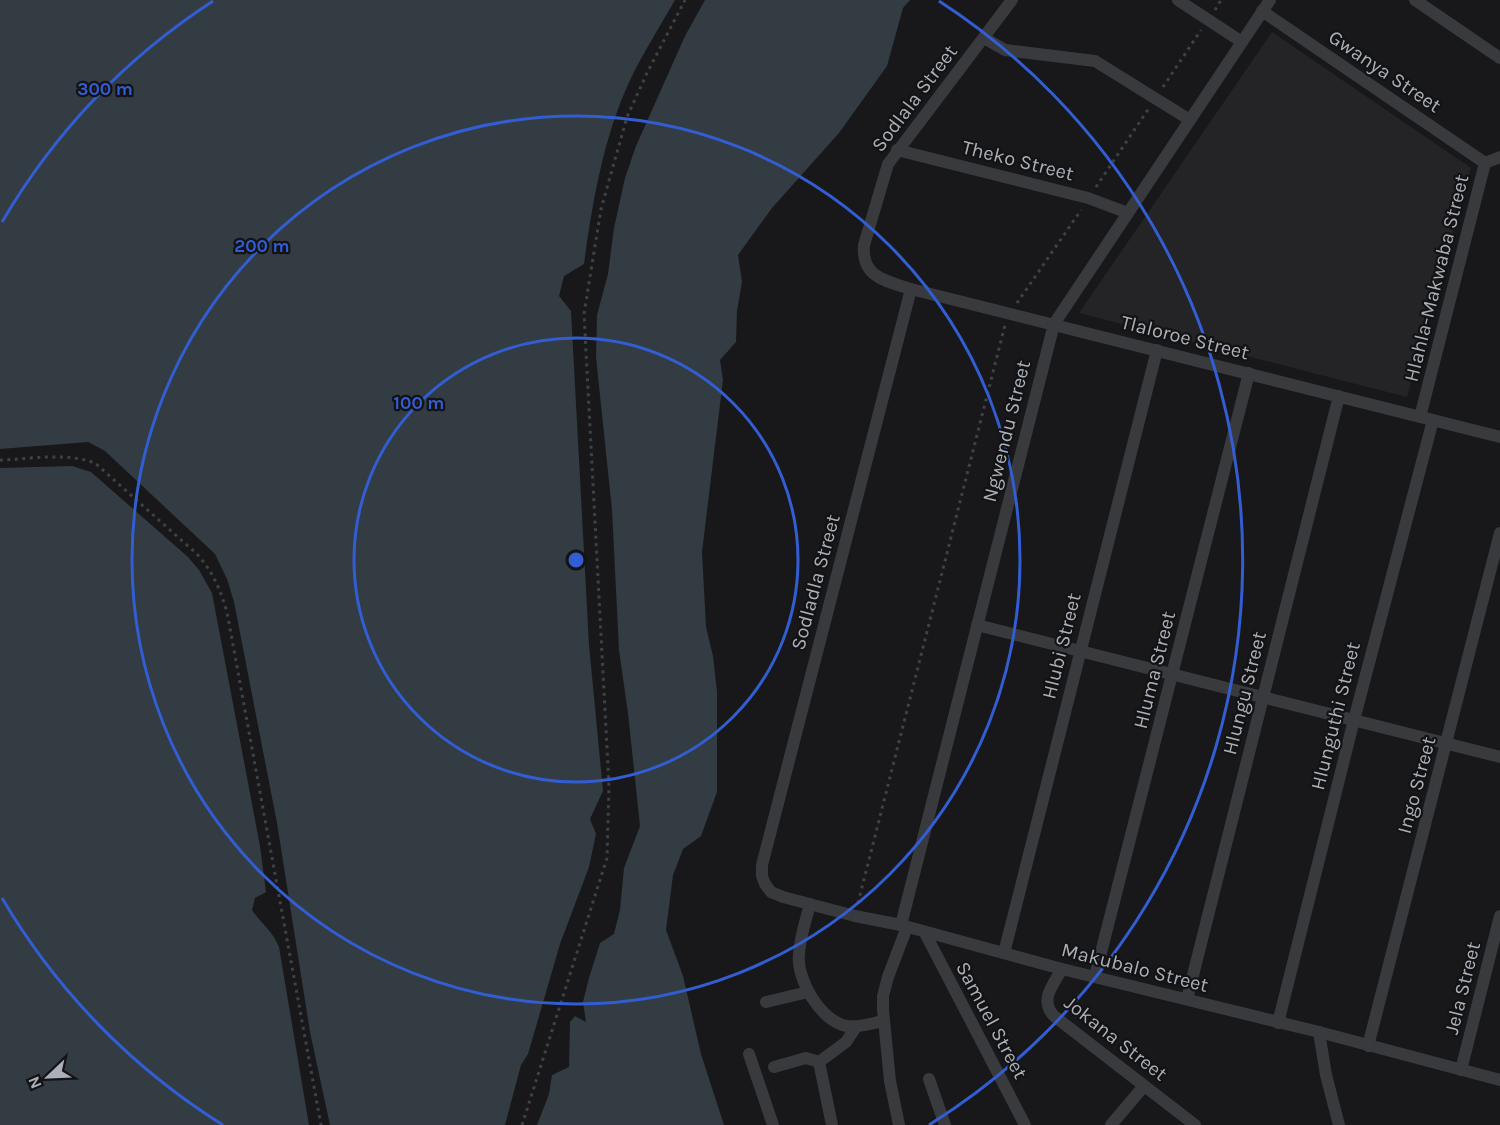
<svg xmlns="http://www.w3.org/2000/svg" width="1500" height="1125" font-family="Karla,sans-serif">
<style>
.built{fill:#242427}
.water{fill:#323c42}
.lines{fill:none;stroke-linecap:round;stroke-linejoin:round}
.path{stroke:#3f4145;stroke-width:3;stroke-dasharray:3 4.5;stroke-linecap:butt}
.street{stroke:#393a3e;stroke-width:12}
.ring{fill:none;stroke:#325dd3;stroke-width:3}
.labels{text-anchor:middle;stroke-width:4.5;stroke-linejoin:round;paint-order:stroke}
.street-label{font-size:20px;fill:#abb0b8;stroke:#131315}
.centre{fill:#325dd3;stroke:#131315;stroke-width:3}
.ring-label{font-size:18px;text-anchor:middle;font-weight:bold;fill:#325dd3;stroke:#131315;stroke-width:4.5;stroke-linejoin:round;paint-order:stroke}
</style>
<rect width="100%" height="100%" fill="#18181a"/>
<polygon class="built" points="1272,32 1471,168 1407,397 1079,313"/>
<g class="water">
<path d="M0,0H675C662,23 648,45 636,68C605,128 593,198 584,264L564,276L559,296L571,311L589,645L603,791L590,819L596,834L589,867L560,944L528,1054L521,1065L505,1125H330L310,1032L277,823L234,602L227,579L215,554L105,451L88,442L0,449Z"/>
<polygon points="705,0 910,0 903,8 887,66 839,133 772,208 738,255 742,282 737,311 736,342 720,360 723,380 702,552 706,627 713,656 717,692 717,792 701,836 683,849 673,875 666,930 683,976 701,1054 724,1125 537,1125 549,1094 552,1075 569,1067 570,1022 575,1016 586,1022 583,1002 589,978 600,943 614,934 620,910 624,868 640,826 628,713 619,650 612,510 596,357 597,315 608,274 614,228 625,178 636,146 685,36"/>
<path d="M72,466L91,472L188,557L199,570L212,593L260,846L266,892L255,898L252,910C262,925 272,930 279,947L309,1125H0V468Z"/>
</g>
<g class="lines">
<g class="path">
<polyline points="1215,10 1221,0"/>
<polyline points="1163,87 1201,30"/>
<polyline points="1096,187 1149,108"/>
<polyline points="1017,303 1081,210"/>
<path d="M0,460C31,459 65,452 95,463L197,554C213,572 220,589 227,612L321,1125"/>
<polyline points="858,903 1005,325"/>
<polyline points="522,1125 607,858 609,786 584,314 601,209 627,117 647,73 685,0"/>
</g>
<g class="street">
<path d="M1012,0L888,164L864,245C861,278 887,281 911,289L1500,437"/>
<polyline points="1178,0 1242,42"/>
<polyline points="1415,0 1500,58"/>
<polyline points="1262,11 1485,163"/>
<polyline points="984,38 1005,50 1095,61 1190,120"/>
<polyline points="897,150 1088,198 1128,213"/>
<polyline points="1485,163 1500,157"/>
<polyline points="911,289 762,865 762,876 765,884 771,892 783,897 855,916 901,925 1062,969 1319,1032 1500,1080"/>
<polyline points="1420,417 1485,163"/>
<polyline points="977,625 1500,757"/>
<path d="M810,904C806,920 800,937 799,954C796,979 821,1022 847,1026C859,1028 872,1023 884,1021"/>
<polyline points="901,925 1054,324 1270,0"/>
<polyline points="925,933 1025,1125"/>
<polyline points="1004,953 1157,350"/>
<path d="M1062,969C1053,985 1039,1000 1054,1016L1195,1125"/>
<polyline points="1095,976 1249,373"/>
<polyline points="1187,999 1339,396"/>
<polyline points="766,1002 808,992"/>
<polyline points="1278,1023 1354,720 1433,420"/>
<polyline points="1319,1032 1326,1075 1339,1125"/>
<polyline points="1368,1046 1500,533"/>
<polyline points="749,1054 773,1125"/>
<polyline points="774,1067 806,1058 819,1062"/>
<polyline points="1461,1070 1500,916"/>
<polyline points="929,1079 945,1125"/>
<polyline points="832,1125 819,1062 846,1042 856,1027"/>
<polyline points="899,1125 890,1081 883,1010 883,996 888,977 907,927"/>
<polyline points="1111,1125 1144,1086"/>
</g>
</g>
<g class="ring">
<circle cx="576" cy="560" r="222"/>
<circle cx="576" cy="560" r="444"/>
<path d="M223 1125A666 666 0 0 1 2 898M2 222A666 666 0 0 1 213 1M939 1A666 666 0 0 1 929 1125"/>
</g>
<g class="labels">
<g class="street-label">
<text transform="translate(1385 71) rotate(34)" y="7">Gwanya Street</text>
<text transform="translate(914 98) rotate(-53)" y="7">Sodlala Street</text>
<text transform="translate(1018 160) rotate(14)" y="7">Theko Street</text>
<text transform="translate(1436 278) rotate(-76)" y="7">Hlahla-Makwaba Street</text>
<text transform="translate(1185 337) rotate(14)" y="7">Tlaloroe Street</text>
<text transform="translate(1006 431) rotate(-76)" y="7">Ngwendu Street</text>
<text transform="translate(815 582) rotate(-75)" y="7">Sodladla Street</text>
<text transform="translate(1061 646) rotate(-76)" y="7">Hlubi Street</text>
<text transform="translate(1154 670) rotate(-76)" y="7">Hluma Street</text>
<text transform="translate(1244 693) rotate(-76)" y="7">Hlungu Street</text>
<text transform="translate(1335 716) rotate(-76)" y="7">Hlunguthi Street</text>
<text transform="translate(1416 785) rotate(-75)" y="7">Ingo Street</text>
<text transform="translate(1135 967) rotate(14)" y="7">Makubalo Street</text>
<text transform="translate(1462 988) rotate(-76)" y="7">Jela Street</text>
<text transform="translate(992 1020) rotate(62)" y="7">Samuel Street</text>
<text transform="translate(1116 1038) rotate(38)" y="7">Jokana Street</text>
</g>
</g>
<circle cx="576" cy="560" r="9" class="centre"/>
<g class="ring-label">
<text x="105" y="95">300 m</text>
<text x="262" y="252">200 m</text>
<text x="419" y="409">100 m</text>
</g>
<g transform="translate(48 1077) rotate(247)" stroke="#131315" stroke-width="4.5" paint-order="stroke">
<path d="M0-4.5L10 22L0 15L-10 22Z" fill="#abb0b8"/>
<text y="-9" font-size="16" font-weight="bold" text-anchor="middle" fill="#abb0b8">N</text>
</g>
</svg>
